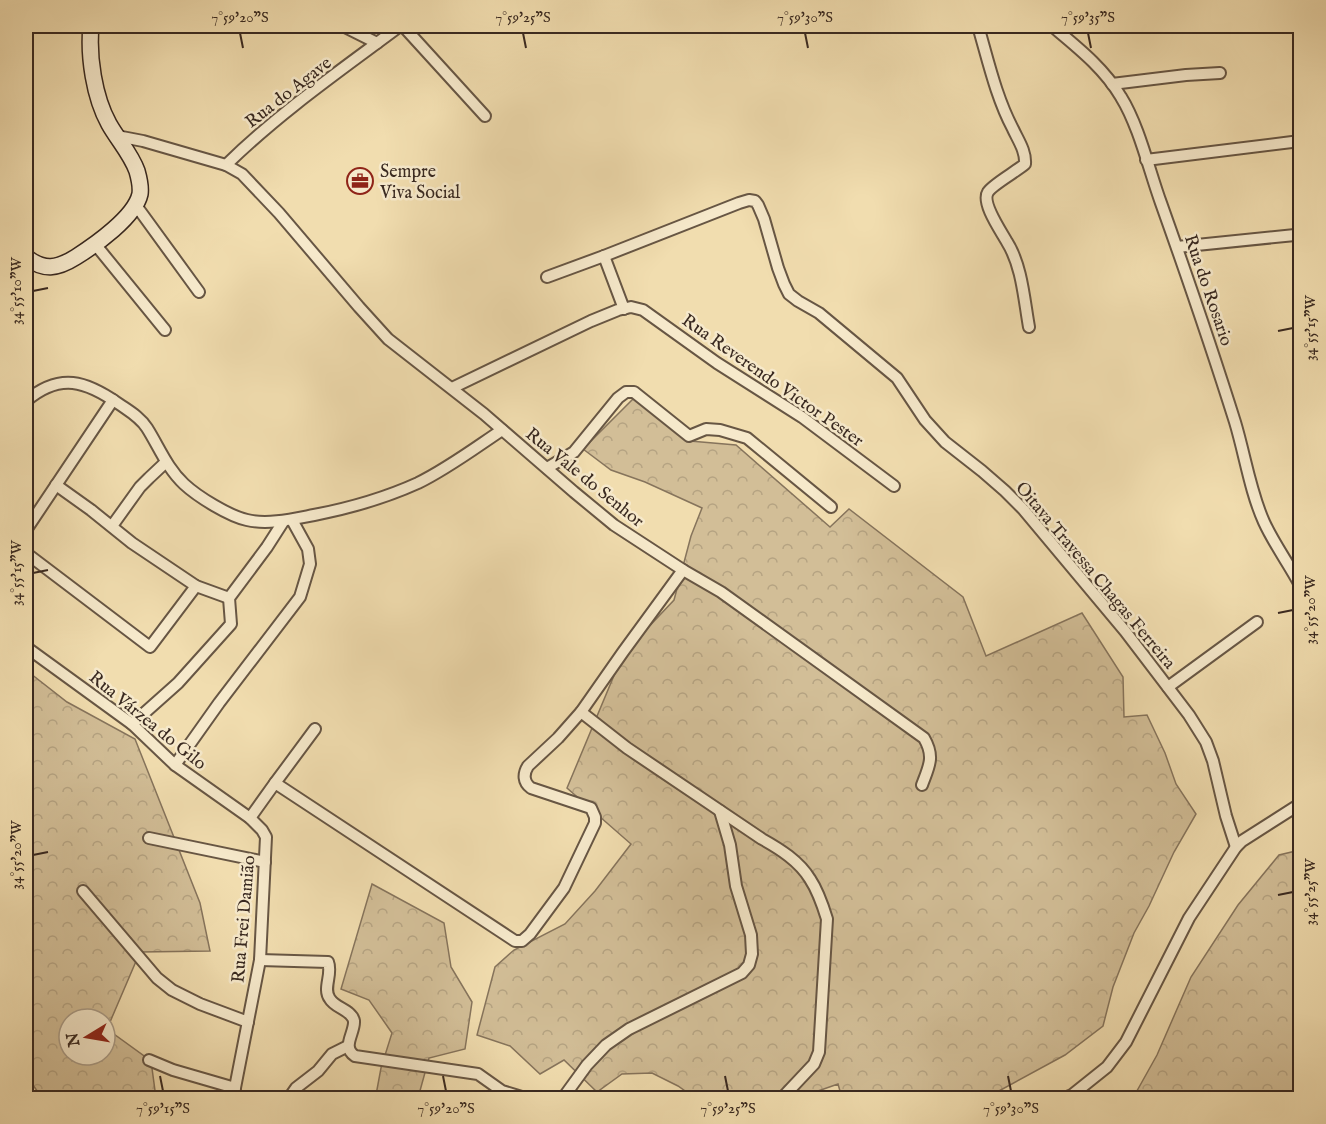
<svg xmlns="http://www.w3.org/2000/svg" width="1326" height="1124" font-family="'IM FELL English',serif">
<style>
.forest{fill:url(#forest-crowns);stroke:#86745c;stroke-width:1.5;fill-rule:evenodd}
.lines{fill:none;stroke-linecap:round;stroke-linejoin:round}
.street-casing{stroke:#675644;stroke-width:14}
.secondary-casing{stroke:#392920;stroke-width:18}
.street{stroke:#f6e9cb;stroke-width:10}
.secondary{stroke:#f6e9cb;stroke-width:15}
.ticks{fill:none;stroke:#392920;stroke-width:2}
.labels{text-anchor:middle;stroke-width:5;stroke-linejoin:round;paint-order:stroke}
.street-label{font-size:18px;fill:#392920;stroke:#f6e9cb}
.poi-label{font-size:18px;fill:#392920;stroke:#f6e9cb;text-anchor:start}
.neatline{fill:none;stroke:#392920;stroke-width:2}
.ticks-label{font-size:15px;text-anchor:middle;fill:#392920}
</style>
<defs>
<pattern id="forest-crowns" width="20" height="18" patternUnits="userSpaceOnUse" patternTransform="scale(1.5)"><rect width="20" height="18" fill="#d2be97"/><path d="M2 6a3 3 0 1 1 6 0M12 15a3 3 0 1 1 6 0" fill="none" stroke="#b5a382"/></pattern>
</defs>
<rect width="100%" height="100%" fill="#f1ddaf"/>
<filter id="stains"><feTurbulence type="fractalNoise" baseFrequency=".00333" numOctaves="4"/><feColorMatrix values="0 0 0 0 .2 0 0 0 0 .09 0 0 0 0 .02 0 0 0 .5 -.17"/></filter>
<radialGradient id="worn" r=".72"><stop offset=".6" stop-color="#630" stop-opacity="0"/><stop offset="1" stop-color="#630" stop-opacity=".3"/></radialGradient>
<g class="forest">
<polygon points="634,398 690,441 736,445 830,527 849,509 963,597 986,656 1082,613 1123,677 1124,717 1147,715 1165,753 1176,784 1196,814 1174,852 1149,906 1134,933 1113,987 1103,1026 1065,1055 986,1098 842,1098 838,1084 798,1098 695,1098 678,1086 652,1073 622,1074 597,1092 564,1060 540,1074 510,1046 477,1035 495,967 514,950 565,924 595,891 631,844 567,788 623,654 674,600 691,536 702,508 645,482 611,470 583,449"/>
<path d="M26,670L67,702L135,739L200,903L210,951L140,952L107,1029L151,1061L156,1098H42L26,1075ZM69,1019H105V1055H69Z"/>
<polygon points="1300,850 1300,1098 1133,1098 1157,1055 1191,977 1238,905 1279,855"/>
<polygon points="372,884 444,923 451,967 472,1002 465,1049 429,1058 418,1098 370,1098 376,1095 381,1068 392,1033 369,1000 341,989"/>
</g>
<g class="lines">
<defs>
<g id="street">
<polyline points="343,26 377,43"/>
<polyline points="403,26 485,116"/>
<path d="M978,26C988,60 996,97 1013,129C1018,140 1026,151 1025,164C1017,171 992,185 988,192C981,203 1001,231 1007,242C1022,266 1024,299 1029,327"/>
<path d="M1052,26C1077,47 1104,68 1121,97C1139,126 1149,170 1161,203C1187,276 1212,349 1235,422C1245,455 1250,491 1264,522C1274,544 1289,564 1300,585"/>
<polyline points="1112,84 1186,75 1220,73"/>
<path d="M117,136L143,141L226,165L242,174L279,213L359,307L388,339L484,414L574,492L614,525L683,570L721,592L924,738C935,757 929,766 922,785"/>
<polyline points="1146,160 1300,141"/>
<path d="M226,165C279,113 341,70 400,26"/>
<polyline points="135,204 199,292"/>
<polyline points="95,244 165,330"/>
<polyline points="1177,247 1295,235"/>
<polyline points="604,256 624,309"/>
<polyline points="547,277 604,256 739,203 749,200 755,201 758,205 764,219 778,268 784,284 789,294 798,301 819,313 897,378 925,420 945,442 982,471 1005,491 1023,509 1125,631 1189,715 1206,742 1213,761 1226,816 1236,847"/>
<polyline points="452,388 591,321 618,310 631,307 643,310 717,363 802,417 894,486"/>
<path d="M26,401C60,372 86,381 119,404C129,411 140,417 147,428C159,447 167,468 184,484C198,497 229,516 247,520C268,525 293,519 314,515C350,508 385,498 418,483C447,469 475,448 502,430"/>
<polyline points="547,468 574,452 618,398 626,392 634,392 689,436 706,429 720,430 747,438 831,507"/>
<polyline points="56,485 91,510 132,543 196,586 229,598"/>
<polyline points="112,526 140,487 149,478 166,462"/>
<polyline points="26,530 113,400"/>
<polyline points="26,553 150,647 196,586"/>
<polyline points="26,647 132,724 175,765 250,818 262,830 266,837 260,960 233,1098"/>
<polyline points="1168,687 1257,622"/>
<path d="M581,712L627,748L762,839C780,849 799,861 810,879C818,891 823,906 827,919L819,1052L814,1064L782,1098"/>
<polyline points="132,724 178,683 231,624 229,598 267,547 283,522"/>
<polyline points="175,765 219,703 300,597 310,564 308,549 292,520"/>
<polyline points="275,783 315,729"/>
<path d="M250,818L275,783L515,941H522L530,934L564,888L595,823V817L591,808L531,788C523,782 523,774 528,766L558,738L581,712L623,652L683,570"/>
<polyline points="149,838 265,862"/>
<polyline points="83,891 157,978 172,990 200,1004 248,1022"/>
<path d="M260,960L328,962C333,974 322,989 330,999C335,1008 352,1010 354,1021C355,1033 341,1047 355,1056L478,1074L502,1091L525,1098"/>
<polyline points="149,1060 173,1070 235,1088"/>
<polyline points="289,1098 296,1088 318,1071 332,1054 348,1046"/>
<polyline points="563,1098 587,1065 606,1045 629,1029 742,973 749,965 752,954 751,935 736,886 730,845 720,811"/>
<polyline points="1065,1098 1072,1095 1107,1067 1126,1042 1189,918 1236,847 1242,841 1300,804"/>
</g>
<path id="secondary" d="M26,257C44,271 57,269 76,257C95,245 135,217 140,194C141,187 139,178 137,171C131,154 118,140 109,124C94,97 88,56 91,26"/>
</defs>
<use href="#street" class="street-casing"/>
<use href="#secondary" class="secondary-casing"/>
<use href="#street" class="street"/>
<use href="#secondary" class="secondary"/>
</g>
<path class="ticks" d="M240,33L243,48M523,33L526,48M805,33L808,48M1088,33L1091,48M33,291L48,288M1278,331L1293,328M33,573L48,570M1278,613L1293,610M33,855L48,852M1278,895L1293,892M160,1076L163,1091M443,1076L446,1091M725,1076L728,1091M1008,1076L1011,1091"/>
<defs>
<symbol id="office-ring" viewBox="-11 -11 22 22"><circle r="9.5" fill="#f6e9cb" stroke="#8f2418" stroke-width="1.5"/><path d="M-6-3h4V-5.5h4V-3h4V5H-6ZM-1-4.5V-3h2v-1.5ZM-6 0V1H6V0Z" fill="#8f2418"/></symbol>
</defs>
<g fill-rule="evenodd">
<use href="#office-ring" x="345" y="166" width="30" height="30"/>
</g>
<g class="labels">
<g class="street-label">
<text transform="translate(288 92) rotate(-38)" y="6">Rua do Agave</text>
<text transform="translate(1209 290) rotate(71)" y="6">Rua do Rosario</text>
<text transform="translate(773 380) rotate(35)" y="6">Rua Reverendo Victor Pester</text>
<text transform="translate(585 477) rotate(39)" y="6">Rua Vale do Senhor</text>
<text transform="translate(1096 575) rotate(50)" y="6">Oitava Travessa Chagas Ferreira</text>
<text transform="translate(148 720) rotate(39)" y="6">Rua Várzea do Gilo</text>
<text transform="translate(243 919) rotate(-85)" y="6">Rua Frei Damião</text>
</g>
<g class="poi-label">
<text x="380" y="177">Sempre<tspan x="380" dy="21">Viva Social</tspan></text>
</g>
</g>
<rect width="1326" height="1124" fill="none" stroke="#f1ddaf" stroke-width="66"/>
<g transform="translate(87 1037) rotate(259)"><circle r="28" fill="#f6e9cb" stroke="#aa9c87" stroke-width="1.5"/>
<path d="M0-4.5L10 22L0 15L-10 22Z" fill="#8f2418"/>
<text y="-9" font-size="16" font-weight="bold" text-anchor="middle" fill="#392920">N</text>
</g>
<rect x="33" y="33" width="1260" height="1058" class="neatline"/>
<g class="ticks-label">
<text x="240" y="22">7°59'20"S</text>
<text x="523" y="22">7°59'25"S</text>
<text x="805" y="22">7°59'30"S</text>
<text x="1088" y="22">7°59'35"S</text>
<text transform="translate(16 291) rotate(-90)" y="5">34°55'10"W</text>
<text transform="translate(1310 328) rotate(-90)" y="5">34°55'15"W</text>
<text transform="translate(16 573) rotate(-90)" y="5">34°55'15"W</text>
<text transform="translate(1310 610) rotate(-90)" y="5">34°55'20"W</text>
<text transform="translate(16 855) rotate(-90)" y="5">34°55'20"W</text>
<text transform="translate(1310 892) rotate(-90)" y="5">34°55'25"W</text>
<text x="163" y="1113">7°59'15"S</text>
<text x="446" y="1113">7°59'20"S</text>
<text x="728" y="1113">7°59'25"S</text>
<text x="1011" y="1113">7°59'30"S</text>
</g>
<rect width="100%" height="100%" filter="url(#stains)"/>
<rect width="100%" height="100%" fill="url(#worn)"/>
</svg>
